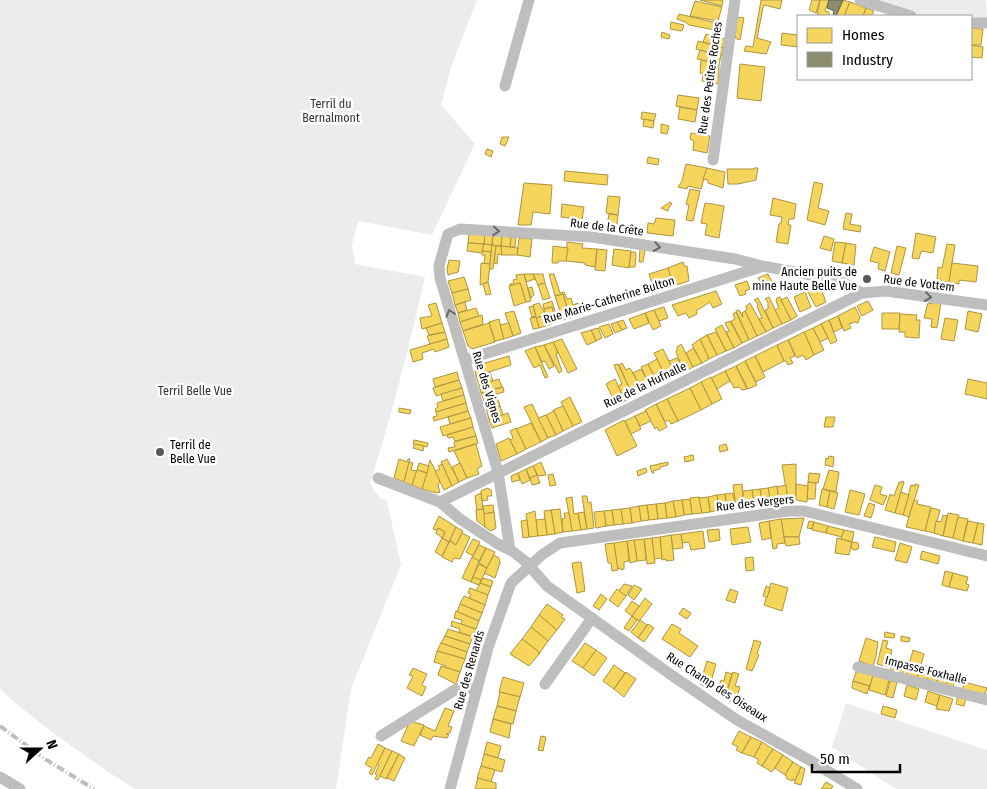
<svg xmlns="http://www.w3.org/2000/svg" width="987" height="789" font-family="'Fira Sans Condensed',sans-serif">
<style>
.green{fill:#ececec}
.homes{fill:#f6d55c;stroke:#ac9540}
.industry{fill:#8c8c6e;stroke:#62624d}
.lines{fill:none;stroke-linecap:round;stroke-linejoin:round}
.minor{stroke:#bebebe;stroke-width:11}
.rail{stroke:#bebebe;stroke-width:4;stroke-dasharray:8 2.5 1 2.5;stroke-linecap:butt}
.oneway{stroke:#686868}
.poi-dot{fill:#595959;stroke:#fff;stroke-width:2}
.labels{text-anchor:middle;stroke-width:5;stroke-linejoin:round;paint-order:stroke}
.street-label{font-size:12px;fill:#000;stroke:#fff}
.park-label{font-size:12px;fill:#333;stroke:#fff}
.poi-label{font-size:12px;fill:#000;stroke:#fff;text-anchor:end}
</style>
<rect width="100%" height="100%" fill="#fff"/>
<g class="green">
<path d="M0,0H477L452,64L441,105L475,144L432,235L358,221L352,245L355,264L425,277C409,347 392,415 370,483C374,491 378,498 387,501L401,565L351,689L336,789H135C101,768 69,745 38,721C25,710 11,701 0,688Z"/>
<polygon points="867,0 986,0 987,21 971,21 971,16 916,16"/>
<polygon points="846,703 987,750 987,789 896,789 832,747"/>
</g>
<g class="homes">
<polygon points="700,0 723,0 722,6"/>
<polygon points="761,0 782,0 780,9 764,5 763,8 757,38 771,42 766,54 744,51 746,46 753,47"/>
<polygon points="812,0 820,0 816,13 809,10"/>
<polygon points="820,0 829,0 825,11 829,12 829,16 817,15"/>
<polygon points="843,0 850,2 844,16 836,16"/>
<polygon points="695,1 722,7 718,21 690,16"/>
<polygon points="850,2 866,8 863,16 844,16"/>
<polygon points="866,8 874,11 871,16 863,16"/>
<polygon points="679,14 717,23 715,30 689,25 685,22 677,19"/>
<polygon points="737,17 744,18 740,40 735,38"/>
<polygon points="671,22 684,25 682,31 670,29"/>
<polygon points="971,28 983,29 981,45 971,45"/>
<polygon points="662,32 670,35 669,39 661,37"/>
<polygon points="782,33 798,35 798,47 781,45"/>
<polygon points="706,34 725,39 723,48 703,42"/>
<polygon points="698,41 723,48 721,56 696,49"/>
<polygon points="971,45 983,47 982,58 971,57"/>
<polygon points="700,50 721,56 719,64 697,59"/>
<polygon points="701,60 719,64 719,84 702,81 703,74 700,73"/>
<polygon points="740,64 765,67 761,101 737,98"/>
<polygon points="678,95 699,98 697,110 676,106"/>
<polygon points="680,107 697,110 695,122 678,119"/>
<polygon points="642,112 656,114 654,121 641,119"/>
<polygon points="644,119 654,121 653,128 643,126"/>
<polygon points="661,124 669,126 667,134 661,133"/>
<polygon points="691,133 710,136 707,153 693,150 694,141 690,139"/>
<polygon points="502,137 509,137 505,146 500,144"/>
<polygon points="487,149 493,151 491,157 485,154"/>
<polygon points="648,157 659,159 658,165 647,163"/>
<polygon points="686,164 707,168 701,189 688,186 687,189 678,187 682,181"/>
<polygon points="707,168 725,172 723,188 708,183 708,180 703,179"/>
<polygon points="754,168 758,168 756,180 738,184 728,184 727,169 754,169"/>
<polygon points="565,171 608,175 607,185 564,181"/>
<polygon points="814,182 823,184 818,208 829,211 825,225 807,220"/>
<polygon points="524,183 552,185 550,214 533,212 531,225 518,225"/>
<polygon points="690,189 700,191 693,221 686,220 689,205 686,204"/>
<polygon points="608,196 620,197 618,215 606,213"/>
<polygon points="773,198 796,204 794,219 789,219 788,225 791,225 788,244 776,242 779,224 781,223 782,217 770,215"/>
<polygon points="670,202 672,204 669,207 668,211 661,208"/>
<polygon points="705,203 724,206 719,238 705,235 707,224 701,223"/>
<polygon points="562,204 584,207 582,220 561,217"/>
<polygon points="846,213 852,214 850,224 861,226 860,232 843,229"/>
<polygon points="609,214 618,215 616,231 606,230"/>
<polygon points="656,218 675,220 673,236 647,233 648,223 654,224"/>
<polygon points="469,232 485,234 484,244 468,243"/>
<polygon points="916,233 936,237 933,253 921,251 919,259 912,258"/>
<polygon points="485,234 493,235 492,245 484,244"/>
<polygon points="493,235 502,236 501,246 492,245"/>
<polygon points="502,236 511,237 510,247 501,246"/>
<polygon points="824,236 834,239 831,251 820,248"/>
<polygon points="511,237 516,237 515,247 510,247"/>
<polygon points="519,238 532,239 530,257 517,255"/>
<polygon points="567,242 583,244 582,248 597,249 595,267 585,265 585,263 566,261"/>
<polygon points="835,242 846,243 842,263 832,261"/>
<polygon points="468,243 484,244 482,253 467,251"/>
<polygon points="846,243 856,245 854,265 842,263"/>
<polygon points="484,244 492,245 491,252 482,251"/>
<polygon points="947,244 955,245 949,282 941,282 941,280 937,279 938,267 942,268"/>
<polygon points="492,245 496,246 493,269 489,269"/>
<polygon points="496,246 501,246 502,255 498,254 497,264 494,263"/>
<polygon points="501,246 518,248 517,255 502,255"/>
<polygon points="553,246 568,248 566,261 558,261 558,263 552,263"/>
<polygon points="897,246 906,248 899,275 891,273"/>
<polygon points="874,247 890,252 885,271 878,269 879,263 870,261"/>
<polygon points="597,249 607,250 605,271 595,270"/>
<polygon points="614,249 631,251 629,268 612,265"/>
<polygon points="640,249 645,250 643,262 639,262"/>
<polygon points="482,251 491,252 490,264 484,264 485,255 482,255"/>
<polygon points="631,252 635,252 636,255 635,267 629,267"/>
<polygon points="449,260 460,261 458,272 448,275 447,269"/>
<polygon points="683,262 685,267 687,266 689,281 673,286 668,268"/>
<polygon points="481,263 490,264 488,282 480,285"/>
<polygon points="952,263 978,266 976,282 959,280 959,284 949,282"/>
<polygon points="668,268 673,286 655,292 649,274"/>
<polygon points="524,274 533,274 535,279 526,282"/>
<polygon points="524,274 531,301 526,302 520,283 510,286 510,284 514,283 513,280 517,279 516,275"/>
<polygon points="533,274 543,274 545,283 538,285"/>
<polygon points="549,274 554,274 560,293 564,292 567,299 571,298 573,305 578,303 582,314 570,318 563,294 555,296"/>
<polygon points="768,274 773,284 763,287 758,278"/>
<polygon points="464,277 468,289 452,293 448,281"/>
<polygon points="747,281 750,289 745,291 746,294 740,296 735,285"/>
<polygon points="488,282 491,294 486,295 483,284"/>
<polygon points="520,283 526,302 514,306 509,286"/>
<polygon points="545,283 550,298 543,300 538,285"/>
<polygon points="532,287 534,295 531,298 528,288"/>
<polygon points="813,288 815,292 821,289 826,302 816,307 807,290"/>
<polygon points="468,289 471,300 455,305 452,293"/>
<polygon points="716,291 722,304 713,308 710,302 696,311 697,314 689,318 686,313 678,316 672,305"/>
<polygon points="805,292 811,307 800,312 794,297"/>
<polygon points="563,294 570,318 563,320 555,296"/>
<polygon points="769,297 782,324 773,328 765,310 768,309 768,302 765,299"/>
<polygon points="780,297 791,320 782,324 775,310 779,308 776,301 777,298"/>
<polygon points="787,297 797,316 791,320 781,300"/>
<polygon points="758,298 773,328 766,332 759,319 762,318 757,306 758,304 754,300"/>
<polygon points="552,301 558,322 556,322 552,307 544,309 543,304"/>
<polygon points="868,301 873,310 862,316 857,306"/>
<polygon points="465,302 467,310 458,313 455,305"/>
<polygon points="934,302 941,303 937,328 931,327 932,319 924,318 928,303 933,304"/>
<polygon points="436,303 442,323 422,329 420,318 432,316 428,305"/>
<polygon points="539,303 546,315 536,318 533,305"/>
<polygon points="750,303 766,332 757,336 745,311 747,309 746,306"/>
<polygon points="533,306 536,316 532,317 529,307"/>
<polygon points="552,307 556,322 549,325 544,309"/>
<polygon points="664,307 668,318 659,321 654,310"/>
<polygon points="855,307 860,317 858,323 855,322 849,324 851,328 844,331 838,316"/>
<polygon points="476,308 479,316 460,322 458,313"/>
<polygon points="654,310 661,326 653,330 645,313"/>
<polygon points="739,310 743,317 742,313 745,311 757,336 749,340 736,311"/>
<polygon points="514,311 521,333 513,336 505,313"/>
<polygon points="968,311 982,314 978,332 965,329"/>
<polygon points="736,312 749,340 742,343 731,321 735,319 733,314"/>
<polygon points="645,313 649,323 634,329 629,319"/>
<polygon points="882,313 900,313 899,329 882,329"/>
<polygon points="900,314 917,315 916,320 920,320 919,338 905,337 905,332 899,332"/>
<polygon points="482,315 483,324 463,331 460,322"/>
<polygon points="546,315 549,325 539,328 536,318"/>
<polygon points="838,316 842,328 834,332 829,320"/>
<polygon points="536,317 539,328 533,329 530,318"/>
<polygon points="945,318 958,320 954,341 941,339"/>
<polygon points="499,319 504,339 495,341 489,322"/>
<polygon points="623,320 627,328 622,330 617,322"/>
<polygon points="829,320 837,341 831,344 821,324"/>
<polygon points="730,321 742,343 734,348 726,332 729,331 725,323"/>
<polygon points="617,322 622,330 615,333 611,324"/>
<polygon points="442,323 445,332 429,335 426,328"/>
<polygon points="489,323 495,342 472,349 468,346 463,331"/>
<polygon points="509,323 513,336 504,339 500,325"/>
<polygon points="609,324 613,334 605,338 599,327"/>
<polygon points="821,324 828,338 820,342 813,328"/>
<polygon points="722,325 734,348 726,351 715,329"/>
<polygon points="598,328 602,338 596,341 591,330"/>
<polygon points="813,328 824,350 814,355 804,332"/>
<polygon points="591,330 596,341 587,345 581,333"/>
<polygon points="445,332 447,339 430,344 427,336"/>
<polygon points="716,332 726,351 717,355 707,335"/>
<polygon points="804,332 814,355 806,360 803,355 797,358 788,340"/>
<polygon points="707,335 717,355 709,359 700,339"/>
<polygon points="447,339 449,347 435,352 434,349 422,353 423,359 413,362 410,350"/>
<polygon points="562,339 577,369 568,373 553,342"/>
<polygon points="700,339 709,359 702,363 692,345"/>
<polygon points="788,340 795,356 790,358 793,363 788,365 786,361 784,361 777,345"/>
<polygon points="553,342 558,353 556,354 562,371 559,373 544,345"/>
<polygon points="681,344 693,367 684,372 676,352 677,350 677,347"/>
<polygon points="544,345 554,366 549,369 545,361 542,362 535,347"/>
<polygon points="777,345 784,361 763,372 755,356"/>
<polygon points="535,347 548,377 545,378 540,365 534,368 525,351"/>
<polygon points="693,348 702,363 693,367 686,353"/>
<polygon points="663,349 676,375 667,380 654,353"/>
<polygon points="509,356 511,365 476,376 475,370 478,365"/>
<polygon points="755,356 765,377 756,382 745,361"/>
<polygon points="677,358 684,372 676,375 669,361"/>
<polygon points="657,359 667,380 658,384 648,364"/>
<polygon points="745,361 757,385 748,389 736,366"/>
<polygon points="622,363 626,370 630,368 643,391 633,396 619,365"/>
<polygon points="618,364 633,396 625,401 618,386 622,384 614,365"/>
<polygon points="648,364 658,384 651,388 641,367"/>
<polygon points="736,366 747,389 742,390 739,387 734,388 725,371"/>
<polygon points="641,369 651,388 643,391 633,373"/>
<polygon points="725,371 730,381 717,389 711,378"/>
<polygon points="457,372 459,380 435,387 433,379"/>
<polygon points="490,372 493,381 479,385 476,376"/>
<polygon points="711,377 722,399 712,404 701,382"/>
<polygon points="499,379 502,387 481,393 479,385"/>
<polygon points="615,379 625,401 616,405 606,384"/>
<polygon points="968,379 987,383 987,399 965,394"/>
<polygon points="459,380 462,388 436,396 433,388"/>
<polygon points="701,382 712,404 701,410 690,388"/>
<polygon points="503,387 504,392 496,394 497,397 484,401 481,393"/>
<polygon points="462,388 464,395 443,401 441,394"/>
<polygon points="690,388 701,410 678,421 667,399"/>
<polygon points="464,395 466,403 436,412 435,409 438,407 437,403"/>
<polygon points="497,397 500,406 487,411 484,401"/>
<polygon points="570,397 582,422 573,426 561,402"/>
<polygon points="667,399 678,421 671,424 669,420 665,422 656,404"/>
<polygon points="466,403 468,411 434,421 433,417 437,416 436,412"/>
<polygon points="532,404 548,438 541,442 524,407"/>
<polygon points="656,404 667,427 659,431 657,427 655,429 645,410"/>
<polygon points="500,406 503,415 489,420 487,411"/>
<polygon points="563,406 573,426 563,431 553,410"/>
<polygon points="399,408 411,410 410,414 399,412"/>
<polygon points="468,411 471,418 450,424 448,417"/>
<polygon points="554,411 563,431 556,435 546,415"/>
<polygon points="646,411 651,421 640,426 635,416"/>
<polygon points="508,413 511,422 492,428 489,420"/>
<polygon points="546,415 556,435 548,438 538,418"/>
<polygon points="635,416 641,429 631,434 625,421"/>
<polygon points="826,417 835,417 833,427 824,427"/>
<polygon points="471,418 473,427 443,436 440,427"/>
<polygon points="624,420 637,446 617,456 605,430"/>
<polygon points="531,423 541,442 526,449 516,429"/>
<polygon points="473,427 476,436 455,441 453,437 448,438 447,435"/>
<polygon points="516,428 526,449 517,454 510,440 513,438 510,431"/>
<polygon points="476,436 478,443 449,452 448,448 455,447 454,442"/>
<polygon points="509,438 517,454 501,461 496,444"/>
<polygon points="414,440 428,443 427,447 413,444"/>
<polygon points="415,444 424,446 423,451 413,448"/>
<polygon points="476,444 482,466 477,469 479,474 467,478 454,451"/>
<polygon points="726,444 728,450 720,452 719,446"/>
<polygon points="693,455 694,460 685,462 684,457"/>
<polygon points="829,456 834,457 833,467 825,465 826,458 828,459"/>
<polygon points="399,459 407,462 408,459 410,459 404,482 394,478"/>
<polygon points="447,459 459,482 452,486 441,462"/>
<polygon points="430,460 440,480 438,486 440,492 437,493 422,489"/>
<polygon points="409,462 413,463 411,470 417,471 412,485 404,482"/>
<polygon points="541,462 546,475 538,476 533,466"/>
<polygon points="668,462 668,465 660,467 660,469 653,471 654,473 652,473 650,466"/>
<polygon points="419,463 429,466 427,473 417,470"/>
<polygon points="460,463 467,478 459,482 452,467"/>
<polygon points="442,464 452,486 444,490 435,471 440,469 438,466"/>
<polygon points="796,464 796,500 788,501 782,465"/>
<polygon points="533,466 537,475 530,478 526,469"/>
<polygon points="646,468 647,472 638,476 637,471"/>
<polygon points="526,469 530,480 522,484 518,473"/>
<polygon points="417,470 427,473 422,489 412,485"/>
<polygon points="829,470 839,472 836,492 823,489"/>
<polygon points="518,473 520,480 512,482 511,476"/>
<polygon points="809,473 820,474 818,483 808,482"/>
<polygon points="553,474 556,485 550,486 548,475"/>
<polygon points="537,475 540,483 532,485 530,478"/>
<polygon points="902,481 904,482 895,513 885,510 890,494 894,496 899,482 901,483"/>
<polygon points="808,482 816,483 815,499 807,499"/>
<polygon points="742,484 744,507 736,508 733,485"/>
<polygon points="796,484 808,486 807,502 796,500"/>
<polygon points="915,484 919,485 909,517 903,515 911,485 915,486"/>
<polygon points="786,485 788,501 779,502 777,487"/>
<polygon points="875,485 882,487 880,494 887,496 883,505 870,500"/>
<polygon points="777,486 779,502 771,503 768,488"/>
<polygon points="487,488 491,490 492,496 487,496 488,500 482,501 481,491"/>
<polygon points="768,488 771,503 762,504 760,489"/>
<polygon points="760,489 762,504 754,506 752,490"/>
<polygon points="822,489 830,491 827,507 819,505"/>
<polygon points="752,490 754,506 744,507 743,491"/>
<polygon points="850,490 865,494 859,515 845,512"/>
<polygon points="830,491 838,493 834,509 827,507"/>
<polygon points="901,492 909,495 903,515 895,513"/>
<polygon points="481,493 483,509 477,510 475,496"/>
<polygon points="733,493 736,508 727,509 725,494"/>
<polygon points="725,494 727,509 719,510 717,495"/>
<polygon points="717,495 719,510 710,512 708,497"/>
<polygon points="582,496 587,496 588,503 591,502 594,528 587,529"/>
<polygon points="572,497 574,514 578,513 581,530 572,531 566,498"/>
<polygon points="699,497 702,513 692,514 690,498"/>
<polygon points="708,497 710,512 702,513 699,498"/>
<polygon points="690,499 692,514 684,515 682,500"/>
<polygon points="682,500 684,515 676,517 673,501"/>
<polygon points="914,500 918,501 917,504 931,507 925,531 906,527"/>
<polygon points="673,501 676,517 667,518 665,503"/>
<polygon points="665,503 667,518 658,519 656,504"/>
<polygon points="869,503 875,505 871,518 864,516"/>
<polygon points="656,504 658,519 649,520 647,505"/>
<polygon points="493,505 494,512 484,514 483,506"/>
<polygon points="647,505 649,520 641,521 639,506"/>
<polygon points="639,506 641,521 632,523 630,508"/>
<polygon points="630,508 632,523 623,524 621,509"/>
<polygon points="931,508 940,510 934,533 925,531"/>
<polygon points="483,509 485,517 485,527 477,521 476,510"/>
<polygon points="560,509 563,532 555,534 551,510"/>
<polygon points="621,509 623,524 614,525 612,510"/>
<polygon points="551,510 555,534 547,535 544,511"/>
<polygon points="612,510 614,525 606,526 604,511"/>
<polygon points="535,511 538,536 529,537 526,514"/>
<polygon points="604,511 606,526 596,528 594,512"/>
<polygon points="494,512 496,528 491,531 485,527 484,514"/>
<polygon points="584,512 587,529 581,530 578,513"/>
<polygon points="564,513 569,513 572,531 563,532 562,519 565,518"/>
<polygon points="948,513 959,515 953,538 943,536"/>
<polygon points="943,515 947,516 943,536 934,533 936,521 941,522"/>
<polygon points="439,516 456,527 449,542 442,538 445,532 438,528 437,530 433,529"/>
<polygon points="958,517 968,519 963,541 953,538"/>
<polygon points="804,518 799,537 784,537 781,519"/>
<polygon points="545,519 547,535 538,536 536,520"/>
<polygon points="781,519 785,543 777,544 777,548 773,549 769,521"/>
<polygon points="527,520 529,537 523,538 521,521"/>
<polygon points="769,521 771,538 762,540 759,523"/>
<polygon points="809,521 814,522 812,529 807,528"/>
<polygon points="968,521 978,523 973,543 963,541"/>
<polygon points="814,522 828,526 826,533 812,530"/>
<polygon points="978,523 984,524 982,545 973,543"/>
<polygon points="828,526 844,530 842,537 826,533"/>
<polygon points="456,527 463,531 456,545 450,540"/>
<polygon points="748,527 751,542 732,545 730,529"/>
<polygon points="438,528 445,532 442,538 436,533"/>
<polygon points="719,529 720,540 709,542 707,530"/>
<polygon points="844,530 854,532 852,542 841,539"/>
<polygon points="703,531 705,548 691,550 689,542 682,543 681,534"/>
<polygon points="462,533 470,537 460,559 454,558 452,562 442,557 449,542 450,541 456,545"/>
<polygon points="681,534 683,548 673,549 671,535"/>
<polygon points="671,535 674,560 666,561 666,559 662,560 660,537"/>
<polygon points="660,537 662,558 654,559 652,538"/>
<polygon points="784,537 799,537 800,544 786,546"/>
<polygon points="875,537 896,542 894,552 872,547"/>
<polygon points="442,538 449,542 442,556 435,552"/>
<polygon points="652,538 655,563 647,564 644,539"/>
<polygon points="837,538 852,542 849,555 835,553"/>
<polygon points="473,539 480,542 473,556 466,552"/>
<polygon points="644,539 646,560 637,561 634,540"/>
<polygon points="634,540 637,561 630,563 627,541"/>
<polygon points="627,541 629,561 624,562 624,569 621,570 621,568 617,569 614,543"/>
<circle cx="855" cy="546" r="4"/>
<polygon points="614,543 618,570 612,571 611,563 608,563 605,544"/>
<polygon points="900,543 912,547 907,563 895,560"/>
<polygon points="479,545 486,548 479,561 472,558"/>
<polygon points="486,548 495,552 487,568 479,563"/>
<polygon points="922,551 940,556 938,564 920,559"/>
<polygon points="494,555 499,558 500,563 495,578 484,573"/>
<polygon points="472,557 479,561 471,582 462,578"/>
<polygon points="753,557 754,570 746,571 745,558"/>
<polygon points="581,562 585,591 577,593 572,563"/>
<polygon points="479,564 487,568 481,581 473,577"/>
<polygon points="945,571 953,573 949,587 942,585"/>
<polygon points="953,573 968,577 966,584 969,585 967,591 949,587"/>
<polygon points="473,577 481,580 479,585 471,582"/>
<polygon points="483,578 493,581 491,587 480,583"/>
<polygon points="480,583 491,587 488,595 476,591"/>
<polygon points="771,583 788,588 782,611 764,605"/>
<polygon points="624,584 632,586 626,596 619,591"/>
<polygon points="634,585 642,589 634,600 628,595"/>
<polygon points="766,586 770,588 767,598 763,596"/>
<polygon points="470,588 488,595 485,605 469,598 471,594 468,593"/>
<polygon points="617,589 626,596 618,607 609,600"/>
<polygon points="730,589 738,592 735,603 726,600"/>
<polygon points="601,594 607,599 599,610 593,606"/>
<polygon points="464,596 485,605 482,613 460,604"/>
<polygon points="645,598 652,604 639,621 632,616"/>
<polygon points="632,601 639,606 632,616 625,611"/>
<polygon points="460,604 482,613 479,621 457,612"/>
<polygon points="547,604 563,615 561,617 565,619 557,630 539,615"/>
<polygon points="683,608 691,613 687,619 679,614"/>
<polygon points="456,611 479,621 476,629 461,624 462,620 454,618"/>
<polygon points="539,615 557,630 548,641 531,627"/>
<polygon points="632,616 637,620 629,631 624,628"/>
<polygon points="640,620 647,625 638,638 631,632"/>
<polygon points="452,621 476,629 473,637 459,632 460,629 451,626"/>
<polygon points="648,624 654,628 644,642 638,638"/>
<polygon points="672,624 681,629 679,633 698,646 690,657 662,639"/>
<polygon points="531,627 548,641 539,654 538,651 522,639"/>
<polygon points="448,629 473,637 470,644 445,636"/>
<polygon points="885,632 895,634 894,638 884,637"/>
<polygon points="445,636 470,644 467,652 441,643"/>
<polygon points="901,636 910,638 909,642 901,641"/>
<polygon points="866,638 878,642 876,656 873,666 859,661"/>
<polygon points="522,639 538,651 539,654 529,666 510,654"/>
<polygon points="754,640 761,642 757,654 759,655 752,671 746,669"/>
<polygon points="883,640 888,641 886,648 892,650 888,667 877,664"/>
<polygon points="441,643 467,652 465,659 437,651"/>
<polygon points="585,643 596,650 583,668 572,661"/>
<polygon points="596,650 607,658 594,676 583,668"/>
<polygon points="913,650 924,654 917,679 906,676"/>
<polygon points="437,651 465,659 460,672 446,668 446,666 434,662"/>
<polygon points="707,661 716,664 709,689 700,684"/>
<polygon points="893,663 906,666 903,675 890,671"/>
<polygon points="614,665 625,673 614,689 603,681"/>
<polygon points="922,665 931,667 927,681 917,679"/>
<polygon points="441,666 460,672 456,684 438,675"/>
<polygon points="413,668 427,674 422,685 426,687 422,696 407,688 413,676 409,675"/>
<polygon points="857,670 873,675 870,686 853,681"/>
<polygon points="626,672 636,679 624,697 614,689"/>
<polygon points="726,672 732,674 725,698 717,693 721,680 724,681"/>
<polygon points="733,672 739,674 735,686 740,687 735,704 725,698"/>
<polygon points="929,672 939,675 936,684 927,681"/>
<polygon points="873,675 889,680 885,695 869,690"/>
<polygon points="939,675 948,677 946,687 936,684"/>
<polygon points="503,677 524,683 520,697 499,692"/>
<polygon points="948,677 955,679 953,688 946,687"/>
<polygon points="853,681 869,686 867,694 852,688"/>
<polygon points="890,681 897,682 893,698 886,696"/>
<polygon points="964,682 987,688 985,694 962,691"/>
<polygon points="907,685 919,689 916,700 904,696"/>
<polygon points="928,691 940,695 937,706 925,702"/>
<polygon points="500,692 520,697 516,711 497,706"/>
<polygon points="940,695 953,699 949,711 936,709"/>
<polygon points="958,695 966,698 964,706 956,704"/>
<polygon points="497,706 516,711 513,724 493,719"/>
<polygon points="883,706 897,710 895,718 881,714"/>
<polygon points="445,708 454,711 448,726 452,727 450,733 446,734 449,735 447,738 433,736 431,740 420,735 424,726 435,731"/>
<polygon points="493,719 511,724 509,738 490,732"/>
<polygon points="410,721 424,725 414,746 401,741"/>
<polygon points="739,731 751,737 742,753 736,750 738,747 732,744"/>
<polygon points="541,736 546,737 543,751 538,750"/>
<polygon points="751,737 762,742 754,757 742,753"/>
<polygon points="487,742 501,746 498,758 484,754"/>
<polygon points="762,742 773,749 762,766 757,763 759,760 754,757"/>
<polygon points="378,744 385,748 372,775 369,773 372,768 365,764 369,757 371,758"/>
<polygon points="385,748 392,751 378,780 375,779 377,775 375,774 379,765 377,764"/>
<polygon points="773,749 783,755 772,772 762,766"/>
<polygon points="392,751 399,754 386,779 380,776"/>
<polygon points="399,754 405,758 394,781 387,778"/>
<polygon points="484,754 505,760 502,772 481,766"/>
<polygon points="783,755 793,762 785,775 775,768"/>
<polygon points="793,762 801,767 795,781 793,779 792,781 786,778 787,776 785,775"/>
<polygon points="481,766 495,770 491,782 477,778"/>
<polygon points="801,767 805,769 801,785 794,783"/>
<polygon points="478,778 496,783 496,789 475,789"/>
<polygon points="826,782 833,786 831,789 821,789"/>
</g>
<polygon class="industry" points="829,0 843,0 836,16 833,16 834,11 827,8"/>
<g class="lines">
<g class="minor">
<polyline points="860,0 911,16"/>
<polyline points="971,23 987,23"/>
<polyline points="505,86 529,0"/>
<polyline points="713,160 735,0"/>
<polyline points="465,360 761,267"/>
<polyline points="378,478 440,502 460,519 498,544 512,551 525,561 547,586 670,674 737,720 811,761 857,789"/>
<polyline points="440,502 862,293"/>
<polyline points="509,549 509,543 498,472 440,278 439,266 448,234 460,229 592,237 735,259 762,266 838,280 862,293 886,291 987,305"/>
<polyline points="858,667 987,700"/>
<polyline points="545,684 592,618"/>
<polyline points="381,736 458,688 477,689"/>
<polyline points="0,777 20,789"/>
<polyline points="450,789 488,648 511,583 543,554 560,543 788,511 804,511 987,556"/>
</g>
<polyline class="rail" points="0,726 45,759 94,789"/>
</g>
<defs><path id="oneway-chevron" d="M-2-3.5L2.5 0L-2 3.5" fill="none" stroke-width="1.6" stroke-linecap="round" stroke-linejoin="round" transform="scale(1.25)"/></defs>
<g class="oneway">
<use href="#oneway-chevron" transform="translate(496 231) rotate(4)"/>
<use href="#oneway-chevron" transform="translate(657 247) rotate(9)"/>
<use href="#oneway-chevron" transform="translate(928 297) rotate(8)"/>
<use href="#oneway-chevron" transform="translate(450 313) rotate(-108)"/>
</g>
<g class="poi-dot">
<circle cx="867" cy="279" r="5"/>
<circle cx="160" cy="452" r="5"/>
</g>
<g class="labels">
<g class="street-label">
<text transform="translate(710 78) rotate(-82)" y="4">Rue des Petites Roches</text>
<text transform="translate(607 227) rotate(7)" y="4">Rue de la Crête</text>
<text transform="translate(919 283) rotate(7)" y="4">Rue de Vottem</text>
<text transform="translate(609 300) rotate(-17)" y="4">Rue Marie-Catherine Bulton</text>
<text transform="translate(645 385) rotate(-26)" y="4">Rue de la Hufnalle</text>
<text transform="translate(487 387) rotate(73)" y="4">Rue des Vignes</text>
<text transform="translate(755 503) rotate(-6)" y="4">Rue des Vergers</text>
<text transform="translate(469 670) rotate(-74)" y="4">Rue des Renards</text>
<text transform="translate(926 670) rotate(14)" y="4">Impasse Foxhalle</text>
<text transform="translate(717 687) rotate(33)" y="4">Rue Champ des Oiseaux</text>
</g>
<g class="park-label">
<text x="331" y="108">Terril du<tspan x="331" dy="14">Bernalmont</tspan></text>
<text x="195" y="395">Terril Belle Vue</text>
</g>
<g class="poi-label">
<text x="857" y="276">Ancien puits de<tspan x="857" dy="14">mine Haute Belle Vue</tspan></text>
<text x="170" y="449" text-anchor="start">Terril de<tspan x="170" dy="14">Belle Vue</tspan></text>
</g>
</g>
<rect x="797" y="15" width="175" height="65" fill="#ffffff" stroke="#999999"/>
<rect x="807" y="28" width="25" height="15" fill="#f6d55c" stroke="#999999"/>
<text x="842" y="40" font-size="15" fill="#000000">Homes</text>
<rect x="807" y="52" width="25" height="15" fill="#8c8c6e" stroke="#999999"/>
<text x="842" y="65" font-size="15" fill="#000000">Industry</text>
<g transform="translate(40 749) rotate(69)" stroke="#ffffff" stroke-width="4" paint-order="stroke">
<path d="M0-4L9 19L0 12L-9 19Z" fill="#000000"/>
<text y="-8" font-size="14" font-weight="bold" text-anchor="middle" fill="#000000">N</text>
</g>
<path d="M812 764v8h88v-8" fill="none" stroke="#000000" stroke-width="2.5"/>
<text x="820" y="764" font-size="15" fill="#000000" stroke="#ffffff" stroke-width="4" paint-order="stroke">50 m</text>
</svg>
